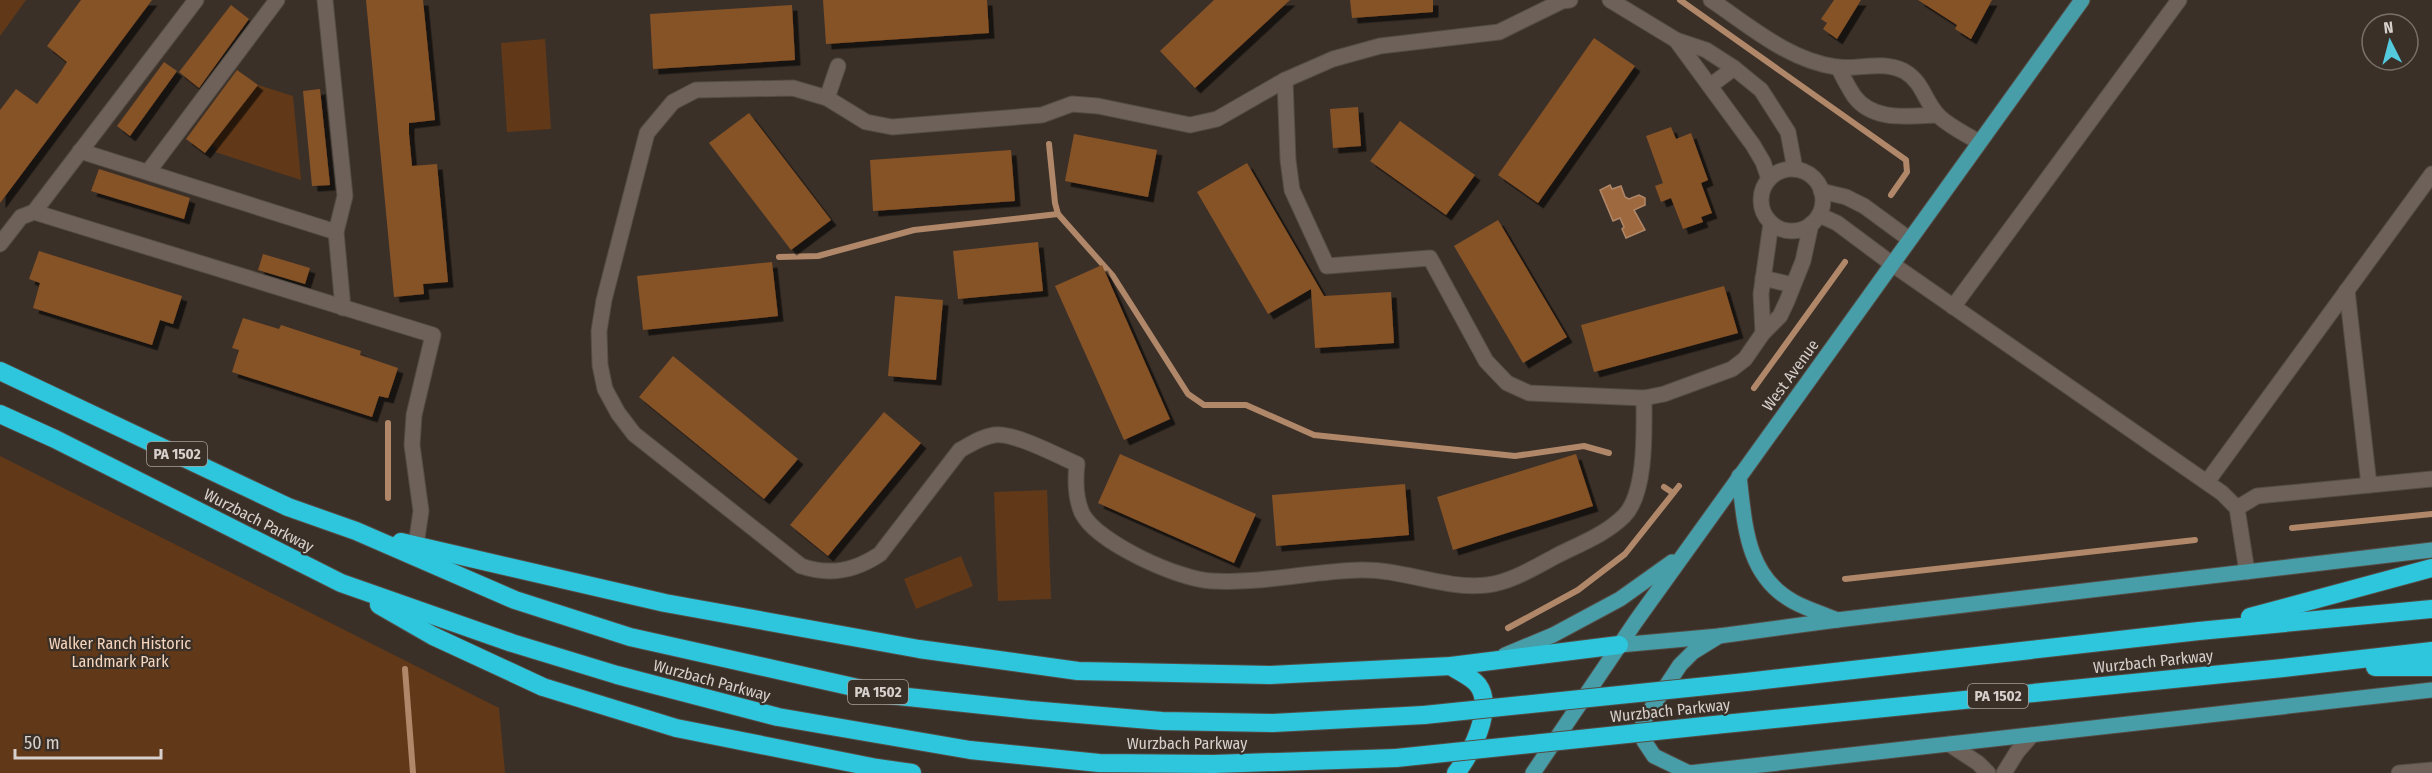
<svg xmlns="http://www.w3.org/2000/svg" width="2432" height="773" font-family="'Fira Sans Condensed',sans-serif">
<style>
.green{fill:#623918}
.water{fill:#9f693f;stroke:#b08869;stroke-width:1.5}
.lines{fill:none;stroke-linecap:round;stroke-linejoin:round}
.stream{stroke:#b08869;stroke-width:6}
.building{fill:#865227;filter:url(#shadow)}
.minor-casing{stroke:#544c45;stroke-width:17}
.major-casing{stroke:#544c45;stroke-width:17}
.highway-casing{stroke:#544c45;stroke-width:20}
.minor{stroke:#6d6159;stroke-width:15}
.major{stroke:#479ea8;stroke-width:15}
.highway{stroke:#2ec6dd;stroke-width:18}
.highway-bridge-casing{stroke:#544c45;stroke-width:20;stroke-linecap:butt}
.highway-bridge{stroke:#2ec6dd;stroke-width:18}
.labels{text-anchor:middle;stroke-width:4.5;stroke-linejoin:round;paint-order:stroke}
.shield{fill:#3a3028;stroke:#a8a09b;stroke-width:1.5}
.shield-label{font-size:15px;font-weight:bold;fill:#d7d0cc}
.street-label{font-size:16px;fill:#d7d0cc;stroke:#3a3028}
.park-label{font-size:16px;fill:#f5d5bd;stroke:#3a3028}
</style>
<defs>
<filter id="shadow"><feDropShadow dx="5.5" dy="5.5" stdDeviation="0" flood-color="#0009"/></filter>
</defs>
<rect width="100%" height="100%" fill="#3a3028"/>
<g class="green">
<polygon points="0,0 26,0 0,36"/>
<polygon points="545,39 551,129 507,132 501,43"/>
<polygon points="258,85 293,96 301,180 215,152 217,149 212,145"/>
<polygon points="0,456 499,708 505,773 0,773"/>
<polygon points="1047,490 1051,599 998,601 994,492"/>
<polygon points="961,556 973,586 916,609 904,579"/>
</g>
<polygon class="water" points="1610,185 1612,189 1621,186 1625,197 1629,199 1639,195 1645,198 1645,205 1634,210 1645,230 1626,238 1622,229 1624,227 1620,218 1613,221 1600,190"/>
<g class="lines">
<g class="stream">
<polyline points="1680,0 1906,160 1907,172 1891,195"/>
<polyline points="1049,144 1055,203 1058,214"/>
<polyline points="779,257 818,256 914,230 1058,214 1113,276 1188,394 1204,405 1246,405 1314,435 1515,456 1584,446 1609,453"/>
<polyline points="1754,388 1845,262"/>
<polyline points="1664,487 1673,493"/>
<polyline points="388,498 388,423"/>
<polyline points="2292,528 2432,514"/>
<polyline points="1845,579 2195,540"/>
<polyline points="1508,628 1578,590 1625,554 1679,486"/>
<polyline points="405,669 413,773"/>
</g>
</g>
<g class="building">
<polygon points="81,0 152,0 0,203 0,110 16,89 37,104 60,73 67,62 47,46"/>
<polygon points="366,0 423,0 435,120 409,123 409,134 412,166 437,164 448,282 423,284 424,294 394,297"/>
<polygon points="823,0 987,0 989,33 826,44"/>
<polygon points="1214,0 1290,0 1195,88 1160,51"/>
<polygon points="1350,0 1433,0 1433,12 1352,18"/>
<polygon points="1834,0 1861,0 1837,39 1823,29 1827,23 1821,19"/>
<polygon points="1918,0 1992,0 1971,39 1955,29 1957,25"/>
<polygon points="231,5 249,19 199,88 179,72"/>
<polygon points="792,5 795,60 653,69 650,14"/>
<polygon points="1594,38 1635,66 1538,203 1498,175"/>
<polygon points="164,62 177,71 130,136 117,126"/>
<polygon points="237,70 258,85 205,153 186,139"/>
<polygon points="320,89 330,185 312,186 303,91"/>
<polygon points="1358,107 1361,146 1333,148 1330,109"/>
<polygon points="749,113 831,220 791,250 709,143"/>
<polygon points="1400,121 1475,175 1446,215 1370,161"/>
<polygon points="1671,127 1676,139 1691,133 1708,180 1701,183 1712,213 1701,217 1703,222 1683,229 1671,198 1661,202 1655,186 1663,183 1646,136"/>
<polygon points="1074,134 1157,150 1148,197 1065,181"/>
<polygon points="1011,150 1015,201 873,211 870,160"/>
<polygon points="1247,163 1324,296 1391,292 1394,343 1315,348 1311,289 1268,314 1197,192"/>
<polygon points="99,169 190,198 184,219 91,191"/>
<polygon points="1498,220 1567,337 1523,363 1454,246"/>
<polygon points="1038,242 1043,291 958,299 953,251"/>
<polygon points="39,251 182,296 173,324 160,320 152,345 33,308 40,283 29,279"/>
<polygon points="263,254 310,268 305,284 258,270"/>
<polygon points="772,262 778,316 643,330 637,276"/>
<polygon points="1102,265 1170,419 1124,440 1055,286"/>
<polygon points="1724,286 1738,333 1594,372 1581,325"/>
<polygon points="895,296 943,300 936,380 888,376"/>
<polygon points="243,318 279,329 281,325 361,351 360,355 398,368 388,398 379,396 372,417 232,372 239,350 232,348"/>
<polygon points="673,356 798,459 764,499 639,397"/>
<polygon points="884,412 921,443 828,556 790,525"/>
<polygon points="1120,454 1256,514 1234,563 1098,503"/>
<polygon points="1576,454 1593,506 1453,550 1437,497"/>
<polygon points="1405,484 1409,535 1276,546 1272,495"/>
</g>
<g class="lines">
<defs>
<g id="minor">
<polyline points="325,0 345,196 336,232 343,308"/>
<path d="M1570,0L1562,1L1499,32L1380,46L1333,59L1285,80L1217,119L1190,125L1098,106L1072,104L1042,115L892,127L866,122L827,98L793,88L696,90L673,102L647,133L604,300L599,331L600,365L605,389L618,413L634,434L801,566C830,576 855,571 880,554L960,450C971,444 981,437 994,435C1014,432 1058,456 1077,464C1075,481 1075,497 1082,513C1097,543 1180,580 1212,581C1262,584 1311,571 1361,570C1403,569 1446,590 1487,585C1512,582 1535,567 1558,555C1580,544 1606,534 1624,516C1647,493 1644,428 1644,398"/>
<polyline points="1610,0 1676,40 1706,50 1734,68 1761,90 1788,132 1795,169"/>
<path d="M1711,0C1750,26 1788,60 1836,67C1859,70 1881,60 1904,71C1923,82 1924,100 1937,114C1945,124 1967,135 1979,142"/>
<polyline points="1676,40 1753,145 1763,162 1769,179"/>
<path d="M1838,67C1843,77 1848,87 1854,96C1873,122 1909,116 1937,115"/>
<polyline points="1285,80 1288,160 1292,190 1327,266 1430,258 1486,361 1507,383 1529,393 1644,398 1664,394 1732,369 1745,359 1763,333 1780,316 1787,301 1803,261 1811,224"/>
<polyline points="1710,86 1734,68"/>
<polyline points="827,98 838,66"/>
<polyline points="80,151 336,232"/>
<circle cx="1792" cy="200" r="31"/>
<polyline points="148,172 277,0"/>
<polyline points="1821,191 1846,197 1864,206 1909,239"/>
<polyline points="34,212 433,335 414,415 412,445 421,511 416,545"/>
<polyline points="1819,215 1837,223 1892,264 2222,493 2237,508 2247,572"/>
<polyline points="0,244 21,217 34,212 196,0"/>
<polyline points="1763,278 1793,285"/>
<polyline points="2347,290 2369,485"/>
<polyline points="1953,307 2179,0"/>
<polyline points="1763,333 1761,294 1771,223"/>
<polyline points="2207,482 2432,174"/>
<polyline points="2237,508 2257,496 2432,479"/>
<polyline points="1949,744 1978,763 1988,773"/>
<polyline points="2004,773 2017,752 2032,735"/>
<polyline points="2399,773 2432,770"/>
</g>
<g id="major">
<path d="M1739,476C1745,525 1746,576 1794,602C1807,609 1823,614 1837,620"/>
<polyline points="1719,636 1693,652 1680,665 1643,721 1644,741 1654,756 1689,773 2432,690"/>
<polyline points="1619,645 1719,636 1837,620 2432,550"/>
<polyline points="1505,655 1553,635 1620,599 1672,562"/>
<polyline points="1533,773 1636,621 2082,0"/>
</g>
<g id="highway">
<polyline points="0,371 288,507 356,531 515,600 630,637 889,695 1030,710 1162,721 1273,723 1424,715"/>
<polyline points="0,414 55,439 341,583 512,643 617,675 778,717 970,750 1099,763 1213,764 1396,758"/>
<polyline points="401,542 665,603 919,649 1078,671 1270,675 1451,666 1619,645"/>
<polyline points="379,605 433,636 543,687 676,728 877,768 912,773"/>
<polyline points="2250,617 2432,568"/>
<path d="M1451,666C1459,672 1472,677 1478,685C1495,708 1471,754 1456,773"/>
<polyline points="2375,667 2432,667"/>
<polyline points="1746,682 2199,631 2432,609"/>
<polyline points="1714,725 2283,668 2432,651"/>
</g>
</defs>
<use href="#minor" class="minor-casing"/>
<use href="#major" class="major-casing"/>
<use href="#highway" class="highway-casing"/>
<use href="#minor" class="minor"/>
<use href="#major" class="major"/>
<use href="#highway" class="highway"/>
<defs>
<g id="highway-bridge">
<polyline points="1424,715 1746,682"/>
<polyline points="1396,758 1714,725"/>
</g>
</defs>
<use href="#highway-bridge" class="highway-bridge-casing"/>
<use href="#highway-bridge" class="highway-bridge"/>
</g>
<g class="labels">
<g class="shield">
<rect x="147" y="442" width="60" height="24" rx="4.5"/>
<rect x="848" y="680" width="60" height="24" rx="4.5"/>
<rect x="1968" y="684" width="60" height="24" rx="4.5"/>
</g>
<g class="shield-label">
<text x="177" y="459">PA 1502</text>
<text x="878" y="697">PA 1502</text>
<text x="1998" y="701">PA 1502</text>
</g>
<g class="street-label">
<text transform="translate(1790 375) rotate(-54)" y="6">West Avenue</text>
<text transform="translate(259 520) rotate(27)" y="6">Wurzbach Parkway</text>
<text transform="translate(2153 661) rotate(-6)" y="6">Wurzbach Parkway</text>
<text transform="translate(712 680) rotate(15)" y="6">Wurzbach Parkway</text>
<text transform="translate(1670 710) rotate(-6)" y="6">Wurzbach Parkway</text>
<text x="1187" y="749">Wurzbach Parkway</text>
</g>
<g class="park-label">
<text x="120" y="649">Walker Ranch Historic<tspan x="120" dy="18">Landmark Park</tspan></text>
</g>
</g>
<g transform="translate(2390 42) rotate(354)"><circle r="28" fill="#3a3028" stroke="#79706a" stroke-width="1.5"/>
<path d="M0-4.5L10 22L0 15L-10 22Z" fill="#54cade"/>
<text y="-9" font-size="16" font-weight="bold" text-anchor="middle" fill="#d7d0cc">N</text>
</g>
<path d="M15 749v9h146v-9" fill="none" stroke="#d7d0cc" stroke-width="3"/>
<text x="24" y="749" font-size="18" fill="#d7d0cc" stroke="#3a3028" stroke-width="4.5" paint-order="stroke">50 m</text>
</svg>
